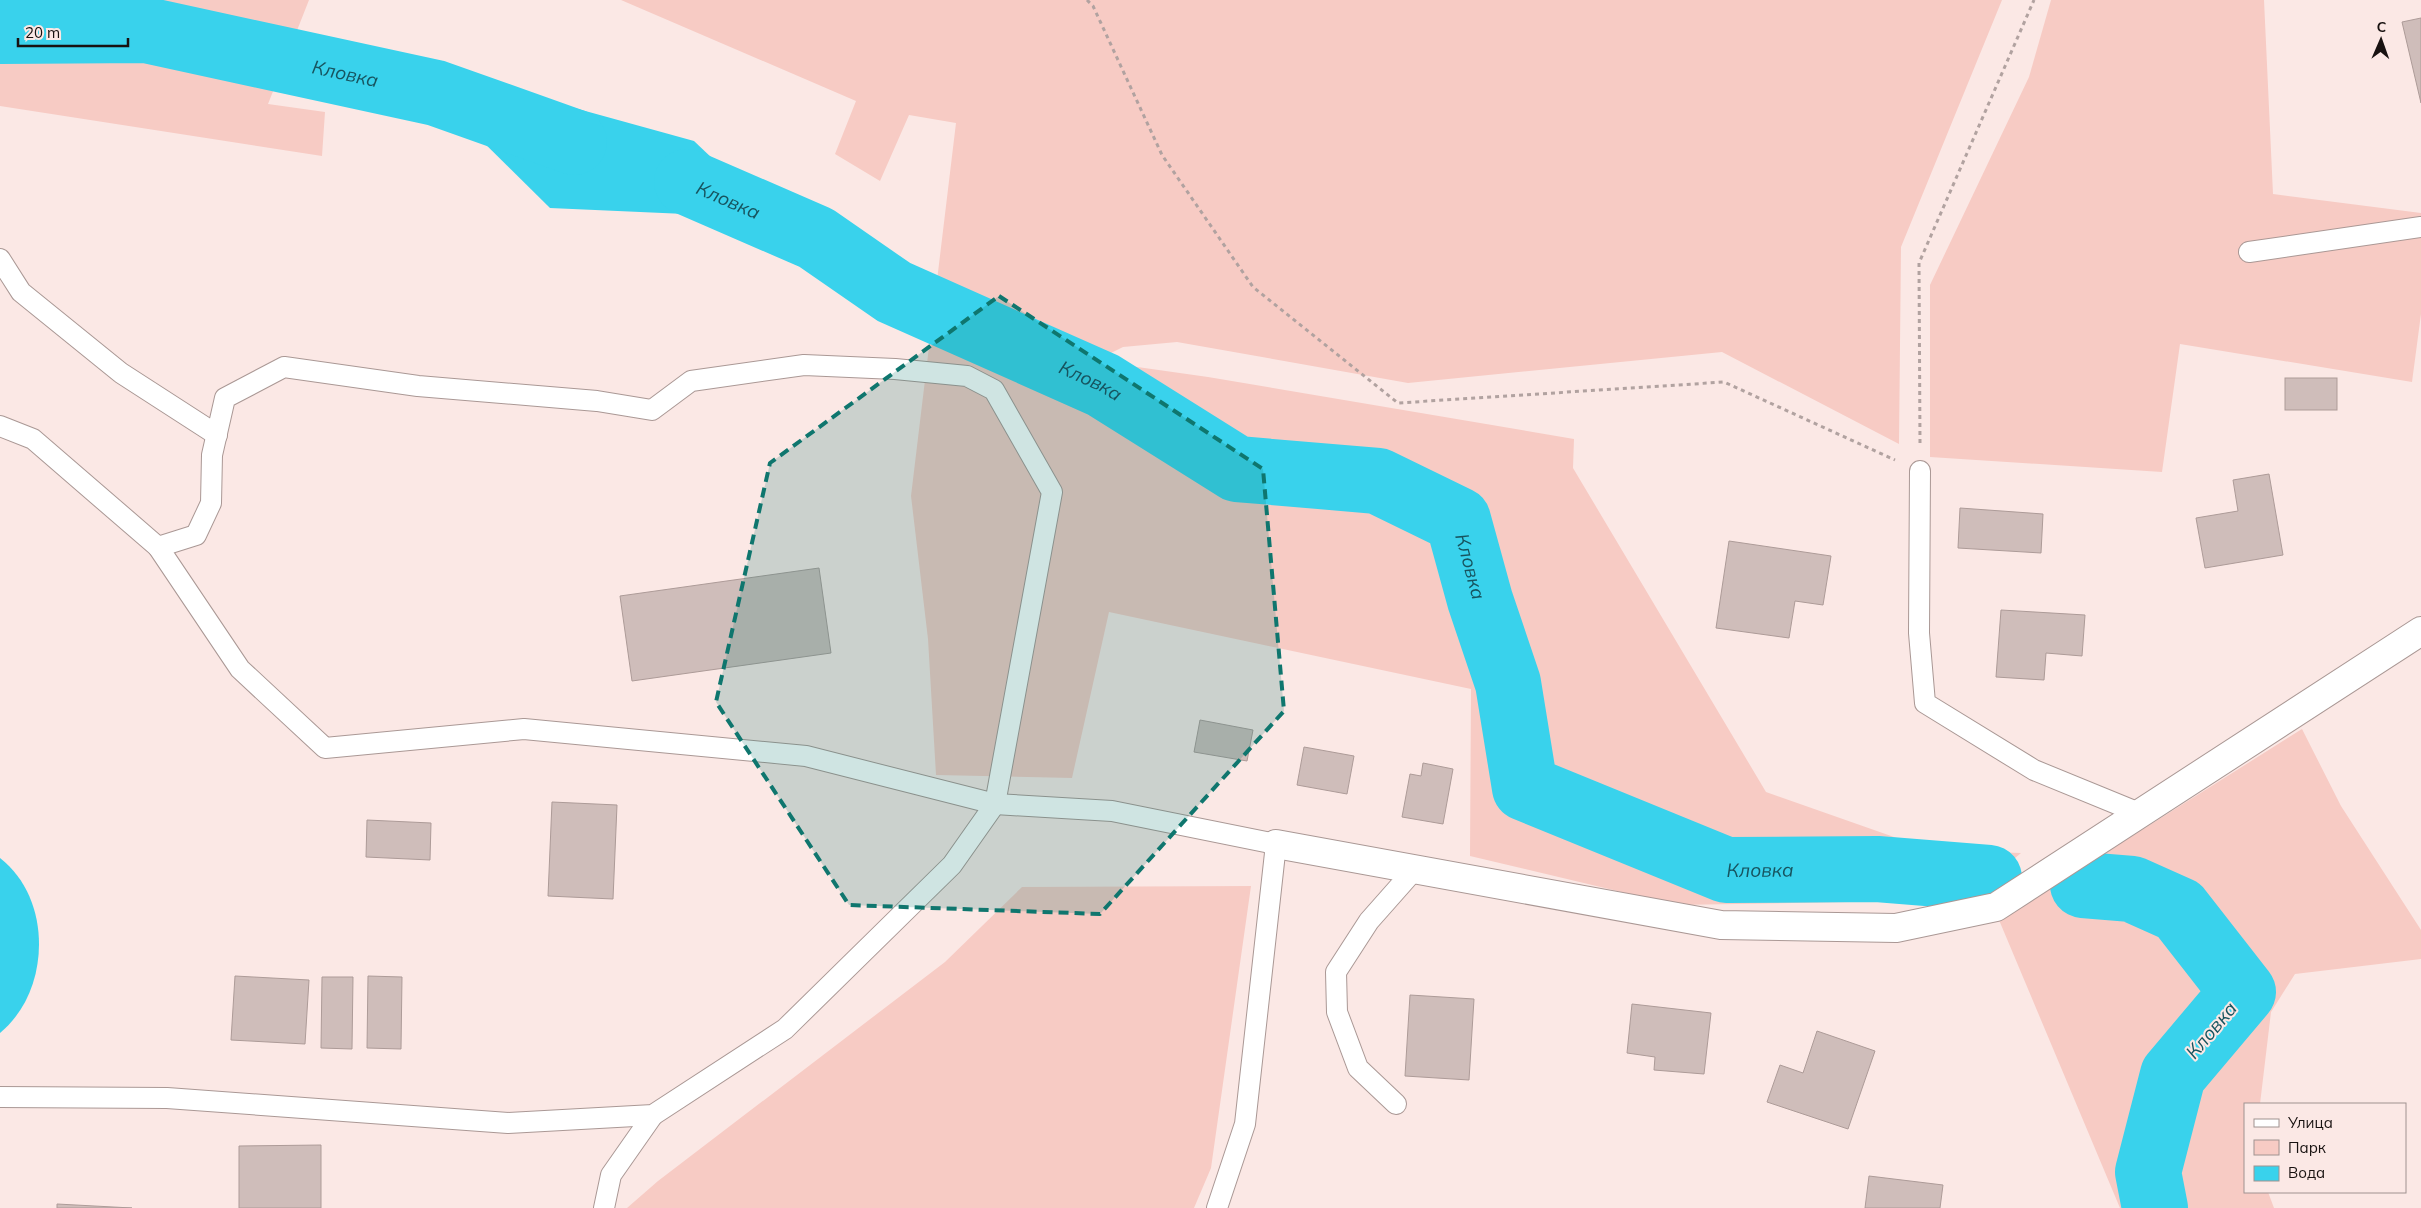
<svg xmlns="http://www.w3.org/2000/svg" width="2421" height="1208" font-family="Mulish,sans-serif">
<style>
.green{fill:#f7cbc4}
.water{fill:#39d2ec}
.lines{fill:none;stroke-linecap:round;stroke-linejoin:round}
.river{stroke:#39d2ec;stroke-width:66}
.building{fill:#cfbdba;stroke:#ad9b98}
.service-casing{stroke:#aa9895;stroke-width:22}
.minor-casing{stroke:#aa9895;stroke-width:30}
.path{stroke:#b1a2a0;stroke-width:3;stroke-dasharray:4 4;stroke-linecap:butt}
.service{stroke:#fff;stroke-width:20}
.minor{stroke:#fff;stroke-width:28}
.marked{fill:#0f766e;fill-opacity:0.2;stroke:#0f766e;stroke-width:4;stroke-dasharray:10 6;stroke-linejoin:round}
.labels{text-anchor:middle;stroke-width:4;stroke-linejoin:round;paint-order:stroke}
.water-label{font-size:19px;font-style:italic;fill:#17545f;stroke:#fbe8e5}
</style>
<rect width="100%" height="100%" fill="#fbe8e5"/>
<g class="green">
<polygon points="0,0 309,0 268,104 325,112 322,156 0,106"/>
<polygon points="621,0 2002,0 1901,247 1899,444 1722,352 1408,383 1177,342 1123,347 1095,361 1208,377 1574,439 1573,468 1766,792 1931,850 2021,853 1966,900 1676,905 1470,856 1471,689 1109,612 1072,778 936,775 928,639 911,496 956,123 909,115 880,181 835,154 856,101"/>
<polygon points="2051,0 2264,0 2273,194 2421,213 2421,314 2412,382 2180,344 2162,472 1930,457 1930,285 2029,77"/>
<polygon points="2302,729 2341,806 2421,930 2421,959 2295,974 2271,1012 2260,1104 2245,1104 2245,1192 2268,1192 2274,1208 2120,1208 1999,920"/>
<polygon points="1251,886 1211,1168 1194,1208 627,1208 658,1181 945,962 1022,887"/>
</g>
<g class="water">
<polygon points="513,91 694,141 775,218 550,208 469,128"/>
<path d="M0,858C53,899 51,991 0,1033Z"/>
</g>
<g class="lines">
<g class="river">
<path id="s1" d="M0,31L146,30L436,93L574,142"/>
<path id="s2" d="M687,182L816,238L894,292L1103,385L1237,469L1378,481L1458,520L1480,600L1508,683L1525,788L1726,870L1877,869L1989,878"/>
<polyline points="2083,885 2132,889 2179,910 2243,992 2173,1075 2148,1172 2155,1208"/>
</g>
</g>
<g class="building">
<polygon points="2421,18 2421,103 2402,22"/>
<rect x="2285" y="378" width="52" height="32"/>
<polygon points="2269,474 2283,555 2205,568 2196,518 2238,511 2233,480"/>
<polygon points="1960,508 2043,514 2041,553 1958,548"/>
<polygon points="1729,541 1831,556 1823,605 1795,601 1789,638 1716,628"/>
<polygon points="819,568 831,653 632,681 620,596"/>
<polygon points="2001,610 2085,615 2082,656 2046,653 2044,680 1996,677"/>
<polygon points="1200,720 1253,730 1247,761 1194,752"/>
<polygon points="1304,747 1354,756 1347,794 1297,785"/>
<polygon points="1423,763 1453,769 1443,824 1402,817 1410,774 1421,776"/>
<polygon points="552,802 617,805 613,899 548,896"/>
<polygon points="367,820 431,823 430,860 366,857"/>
<polygon points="235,976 309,980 305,1044 231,1040"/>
<polygon points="368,976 402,977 401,1049 367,1048"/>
<polygon points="322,977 353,977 352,1049 321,1048"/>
<polygon points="1410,995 1474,999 1469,1080 1405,1076"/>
<polygon points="1632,1004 1711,1013 1704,1074 1654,1070 1655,1057 1627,1053"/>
<polygon points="1817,1031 1875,1051 1848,1129 1767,1102 1780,1065 1803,1073"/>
<polygon points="321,1145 321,1208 239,1208 239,1146"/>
<polygon points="1869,1176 1943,1185 1940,1208 1865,1208"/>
<polygon points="57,1204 132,1208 57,1208"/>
</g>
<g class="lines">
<defs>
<g id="service">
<polyline points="2249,252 2421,227"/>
<polyline points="0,259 21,292 121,373 217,435"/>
<polyline points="0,426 33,439 158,547 196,535 211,503 212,455 225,398 284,367 418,386 597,401 652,410 691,381 804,365 895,369 967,376 994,390 1052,492 995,804 952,865 785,1029 653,1115 508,1123 167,1098 0,1097"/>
<polyline points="1920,471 1919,633 1925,703 2034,770 2139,813"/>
<polyline points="158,547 240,669 325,748 524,729 806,756 995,804 1112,811 1276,844 1245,1124 1217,1208"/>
<polyline points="1396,1104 1358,1068 1337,1012 1336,972 1369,921 1415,869"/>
<polyline points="604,1208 611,1175 653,1115"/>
</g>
<polyline id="minor" points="1276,844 1721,925 1896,928 1996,907 2421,631"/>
</defs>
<use href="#service" class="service-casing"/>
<use href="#minor" class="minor-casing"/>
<g class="path">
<polyline points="1087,0 1093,6 1162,155 1253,287 1398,403 1724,382 1895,460"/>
<polyline points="1920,443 1919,263 2034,0"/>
</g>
<use href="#service" class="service"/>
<use href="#minor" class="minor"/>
</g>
<path class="marked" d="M999,296L1263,469L1284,711L1100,914L849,905L716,702L770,463Z"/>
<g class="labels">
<g class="water-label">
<text dy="7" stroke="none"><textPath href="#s1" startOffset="350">Кловка</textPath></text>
<text dy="7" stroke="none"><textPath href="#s2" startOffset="45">Кловка</textPath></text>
<text dy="7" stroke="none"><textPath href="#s2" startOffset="451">Кловка</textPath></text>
<text dy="7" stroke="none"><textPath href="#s2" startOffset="901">Кловка</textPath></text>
<text dy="7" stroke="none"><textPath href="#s2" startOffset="1381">Кловка</textPath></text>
<text transform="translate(2211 1030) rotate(-50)" y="7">Кловка</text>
</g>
</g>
<rect x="2244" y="1103" width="162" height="90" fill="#fbe8e5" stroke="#a09290"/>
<rect x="2254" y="1119" width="25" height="8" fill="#ffffff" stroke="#a09290"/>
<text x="2288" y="1128" font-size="15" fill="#181211">Улица</text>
<rect x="2254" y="1140" width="25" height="15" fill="#f7cbc4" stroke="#a09290"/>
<text x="2288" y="1153" font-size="15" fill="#181211">Парк</text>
<rect x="2254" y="1166" width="25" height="15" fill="#39d2ec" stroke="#a09290"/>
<text x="2288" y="1178" font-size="15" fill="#181211">Вода</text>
<g transform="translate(2381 40) rotate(2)" stroke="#fbe8e5" stroke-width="4" paint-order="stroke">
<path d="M0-4L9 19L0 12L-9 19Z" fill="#181211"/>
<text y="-8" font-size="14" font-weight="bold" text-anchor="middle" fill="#181211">С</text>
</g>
<path d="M18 38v8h110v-8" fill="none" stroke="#181211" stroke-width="2.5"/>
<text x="25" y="38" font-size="15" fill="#181211" stroke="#fbe8e5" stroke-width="4" paint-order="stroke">20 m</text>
</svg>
